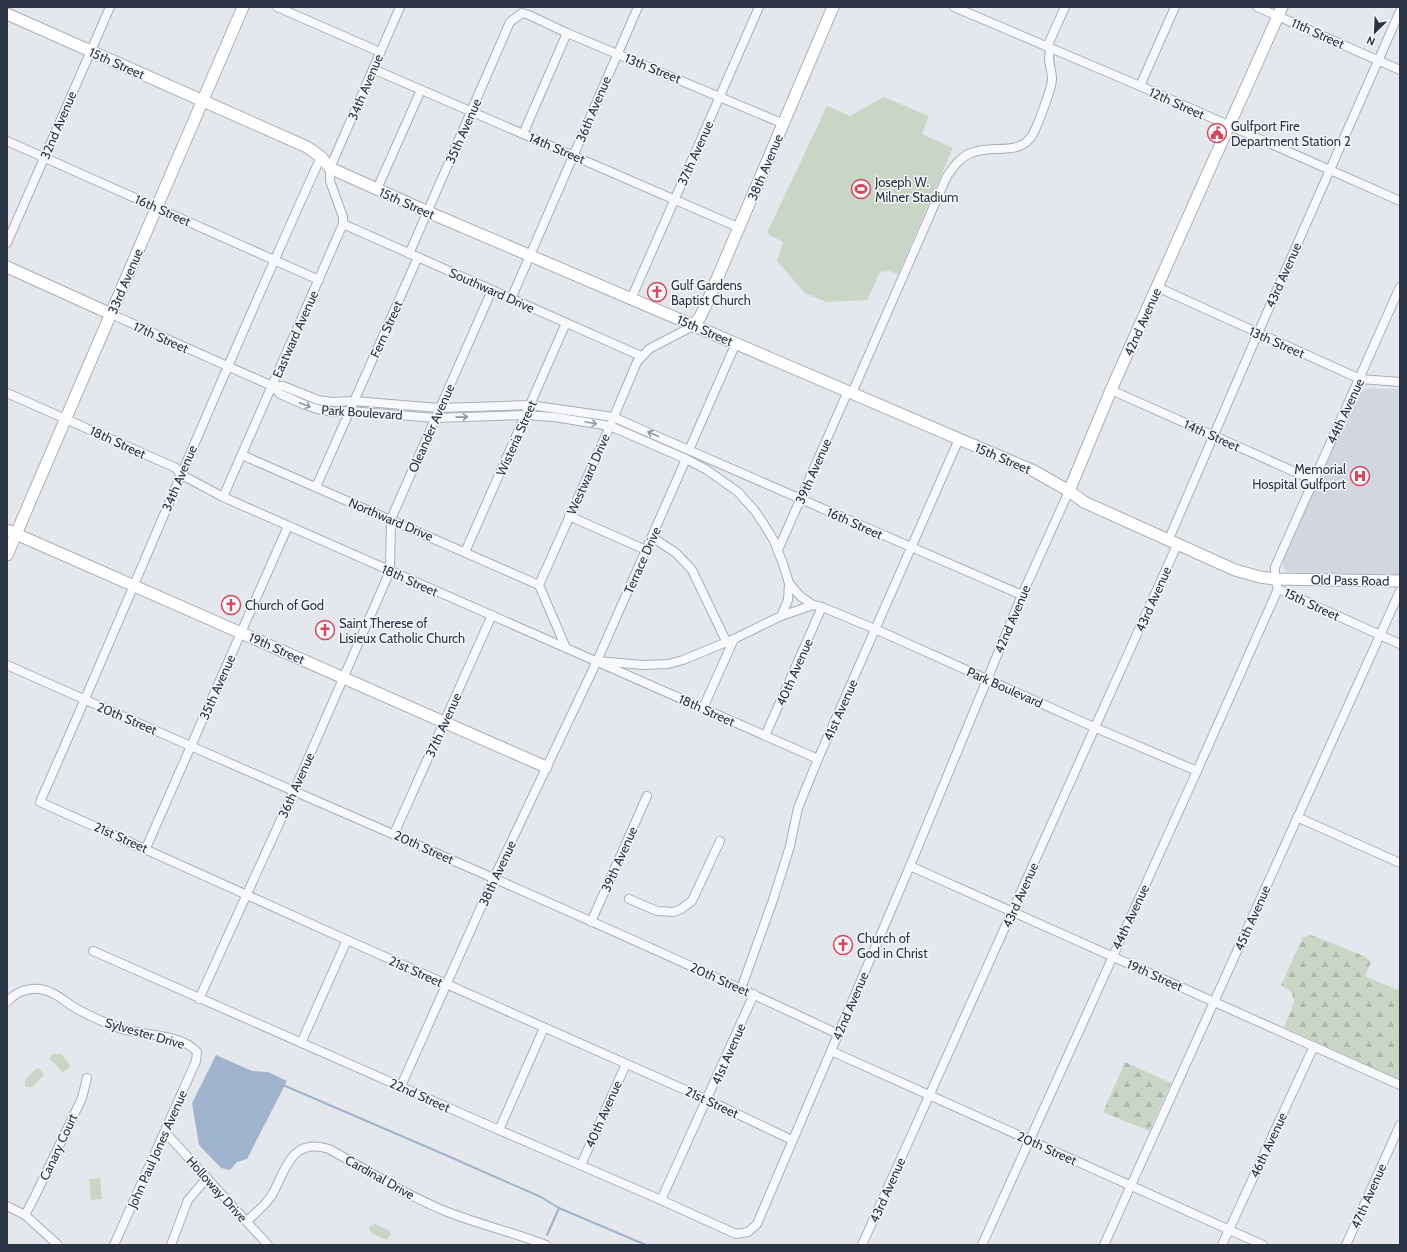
<svg xmlns="http://www.w3.org/2000/svg" width="1407" height="1252" font-family="Cabin,sans-serif">
<style>
.built{fill:#d2d6de}
.forest{fill:url(#forest-firs)}
.park{fill:#c9d6c5}
.water{fill:#9fb4cc}
.lines{fill:none;stroke-linecap:round;stroke-linejoin:round}
.stream{stroke:#9fb4cc;stroke-width:2}
.street-casing{stroke:#a9aeb7;stroke-width:10}
.secondary-casing{stroke:#a9aeb7;stroke-width:13}
.street{stroke:#f7f8fa;stroke-width:8}
.secondary{stroke:#fff;stroke-width:11}
.oneway{stroke:#9196a0}
.labels{text-anchor:middle;stroke-width:3;stroke-linejoin:round;paint-order:stroke}
.street-label{font-size:13px;fill:#2b3445;stroke:#f4f6f9}
.poi-label{font-size:13px;fill:#2b3445;stroke:#f4f6f9;text-anchor:start}
</style>
<defs>
<pattern id="forest-firs" width="22" height="20" patternUnits="userSpaceOnUse"><rect width="22" height="20" fill="#c9d6c5"/><path d="M5 1l3.5 6h-7zM16 11l3.5 6h-7z" fill="#adb8ab"/></pattern>
</defs>
<rect width="100%" height="100%" fill="#e4e7ec"/>
<polygon class="built" points="1371,388 1400,389 1400,575 1288,572 1285,570 1283,564 1283,560 1358,392 1365,389"/>
<g class="forest">
<polygon points="1311,935 1364,956 1371,962 1365,976 1397,990 1400,983 1400,1080 1284,1027 1294,1003 1292,992 1281,985 1303,937"/>
<polygon points="1125,1062 1171,1083 1149,1131 1103,1112"/>
</g>
<g class="park">
<polygon points="884,97 929,116 922,134 953,148 898,274 889,271 880,272 867,300 826,302 805,293 777,261 783,242 769,235 768,231 827,106 850,116"/>
<path d="M53,1054H61L70,1065C69,1069 67,1071 62,1072L49,1058Z"/>
<polygon points="37,1068 40,1069 44,1075 32,1087 27,1087 25,1085 25,1080"/>
<polygon points="100,1178 102,1199 91,1200 89,1179"/>
<polygon points="375,1224 390,1231 391,1234 387,1240 371,1233 369,1229 370,1226"/>
</g>
<polygon class="water" points="216,1055 252,1071 268,1072 287,1081 247,1159 237,1162 230,1170 221,1168 199,1145 192,1103"/>
<g class="lines">
<g class="stream">
<polyline points="283,1085 434,1150 541,1197 559,1208 646,1245"/>
<polyline points="547,1235 559,1208"/>
</g>
<defs>
<g id="street">
<polyline points="277,7 380,52"/>
<polyline points="954,7 1140,86 1400,201"/>
<polyline points="1257,7 1400,70"/>
<polyline points="1047,47 1065,7"/>
<polyline points="373,69 740,228"/>
<polyline points="1140,86 1175,7"/>
<polyline points="523,134 567,33"/>
<polyline points="7,141 319,280"/>
<path d="M321,157C223,370 135,587 40,802L347,940L708,1100L792,1140"/>
<polyline points="377,189 421,90"/>
<polyline points="343,224 641,356"/>
<polyline points="7,243 110,7"/>
<polyline points="409,254 510,22 522,13 529,15 567,33 784,124"/>
<polyline points="1157,287 1360,379 1400,382"/>
<path d="M1400,287C1359,381 1316,473 1275,567V579L1278,589L1400,644"/>
<polyline points="511,299 638,7"/>
<polyline points="631,299 759,7"/>
<polyline points="111,314 272,386 280,394 305,405 321,410 334,412 350,411 435,418 526,415 554,417 610,426 686,459 707,470 738,492 755,511 765,526 774,541 783,564 789,583 788,600 781,616 734,639 683,660 668,664 643,665 597,661"/>
<polyline points="272,386 283,386 318,400 332,402 354,401 439,408 530,405 613,417 858,524 1022,595"/>
<polyline points="1111,390 1313,480"/>
<polyline points="7,393 176,468 180,474 223,497 818,759"/>
<path d="M852,393L947,176C954,166 962,155 974,152C994,145 1021,156 1033,134C1038,124 1052,88 1052,79C1052,68 1046,59 1051,49"/>
<polyline points="689,450 736,343"/>
<polyline points="242,455 539,585"/>
<polyline points="316,487 418,257"/>
<polyline points="223,497 343,224 343,217 330,181 330,168 400,7"/>
<polyline points="569,516 646,550"/>
<polyline points="652,537 676,553 692,570 727,643"/>
<polyline points="1168,541 1258,333 1400,11"/>
<polyline points="778,550 848,391"/>
<polyline points="465,552 566,323"/>
<polyline points="789,583 800,596 813,605"/>
<polyline points="781,616 813,605 822,607 875,629 1096,728 1197,771"/>
<polyline points="566,648 539,585 610,426 637,362 649,349 693,326"/>
<path d="M7,665C284,789 564,905 838,1034"/>
<polyline points="703,708 734,639"/>
<polyline points="765,736 822,607"/>
<polyline points="1297,817 1400,863"/>
<polyline points="394,834 492,615"/>
<polyline points="146,848 288,526"/>
<polyline points="910,866 1400,1085"/>
<polyline points="629,899 657,911 674,912 681,909 692,901 720,841"/>
<polyline points="591,922 647,796"/>
<polyline points="93,951 499,1130 661,1200 736,1234 748,1232 757,1224 910,866 1022,595 1069,491"/>
<polyline points="741,989 773,900 790,846 798,808 818,759 959,439"/>
<polyline points="199,999 294,791 390,571 391,519 492,290"/>
<path d="M7,1002C16,992 27,988 40,989C53,991 62,999 72,1006C87,1015 103,1022 119,1028C142,1036 181,1033 197,1052L196,1061L114,1245"/>
<polyline points="301,1043 347,940"/>
<polyline points="831,1051 1263,1245"/>
<polyline points="401,1086 494,878 597,661 686,459"/>
<polyline points="499,1130 544,1028"/>
<polyline points="165,1132 268,1245"/>
<polyline points="581,1165 626,1064"/>
<polyline points="661,1200 754,994"/>
<polyline points="7,1206 25,1215 58,1245"/>
<polyline points="25,1215 35,1196 82,1098 87,1078"/>
<path d="M247,1221C255,1213 266,1205 272,1195C286,1170 291,1137 329,1149C369,1171 407,1196 450,1213C482,1225 515,1233 546,1245"/>
<polyline points="171,1245 188,1200 207,1178"/>
<polyline points="862,1245 1177,545"/>
<polyline points="982,1245 1197,771 1278,589"/>
<polyline points="1104,1245 1400,591"/>
<polyline points="1222,1245 1314,1046"/>
<polyline points="1346,1245 1400,1125"/>
</g>
<g id="secondary">
<polyline points="7,14 307,147 321,157 330,168 428,212 1034,471 1069,491 1084,502 1235,570 1260,577 1275,579 1400,581"/>
<polyline points="7,267 111,314"/>
<polyline points="693,326 700,317 705,307 833,7"/>
<polyline points="1069,491 1111,390 1282,7"/>
<polyline points="7,530 546,767"/>
<polyline points="7,555 243,7"/>
</g>
</defs>
<use href="#street" class="street-casing"/>
<use href="#secondary" class="secondary-casing"/>
<use href="#street" class="street"/>
<use href="#secondary" class="secondary"/>
</g>
<defs><path id="oneway-shaft" d="M-6 0H5M1.5-3L5.5 0L1.5 3" fill="none" stroke-width="1.6" stroke-linecap="round" stroke-linejoin="round"/></defs>
<g class="oneway">
<use href="#oneway-shaft" transform="translate(305 405) rotate(21)"/>
<use href="#oneway-shaft" transform="translate(462 417) rotate(-1)"/>
<use href="#oneway-shaft" transform="translate(591 423) rotate(9)"/>
<use href="#oneway-shaft" transform="translate(653 434) rotate(-156)"/>
</g>
<defs>
<symbol id="civic-ring" viewBox="-11 -11 22 22"><circle r="9.5" fill="#f4f6f9" stroke="#d1495b" stroke-width="1.5"/><path d="M-.6-6.5H3V-4.5H.6V-3L4-1V1h2V6H-6V1h2V-1L-.6-3ZM-1.2 2.5V6h2.4V2.5Z" fill="#d1495b"/></symbol>
<symbol id="stadium-ring" viewBox="-11 -11 22 22"><circle r="9.5" fill="#f4f6f9" stroke="#d1495b" stroke-width="1.5"/><path d="M0-5a6.5 5 0 1 0 0 10a6.5 5 0 1 0 0-10ZM-3.5-1.8h7v3.6h-7Z" fill="#d1495b"/></symbol>
<symbol id="church-ring" viewBox="-11 -11 22 22"><circle r="9.5" fill="#f4f6f9" stroke="#d1495b" stroke-width="1.5"/><path d="M-1.2-6h2.4v3.5h3.3v2.4h-3.3V6h-2.4V-.1h-3.3v-2.4h3.3Z" fill="#d1495b"/></symbol>
<symbol id="hospital-ring" viewBox="-11 -11 22 22"><circle r="9.5" fill="#f4f6f9" stroke="#d1495b" stroke-width="1.5"/><path d="M-5-5h3v3.5h4V-5h3V5h-3V1.5h-4V5h-3Z" fill="#d1495b"/></symbol>
</defs>
<g fill-rule="evenodd">
<use href="#civic-ring" x="1206" y="122" width="22" height="22"/>
<use href="#stadium-ring" x="850" y="178" width="22" height="22"/>
<use href="#church-ring" x="646" y="281" width="22" height="22"/>
<use href="#hospital-ring" x="1349" y="465" width="22" height="22"/>
<use href="#church-ring" x="220" y="594" width="22" height="22"/>
<use href="#church-ring" x="314" y="619" width="22" height="22"/>
<use href="#church-ring" x="832" y="934" width="22" height="22"/>
</g>
<g class="labels">
<g class="street-label">
<text transform="translate(1318 33) rotate(24)" y="5">11th Street</text>
<text transform="translate(117 63) rotate(24)" y="5">15th Street</text>
<text transform="translate(653 68) rotate(22)" y="5">13th Street</text>
<text transform="translate(365 87) rotate(-67)" y="5">34th Avenue</text>
<text transform="translate(1177 103) rotate(24)" y="5">12th Street</text>
<text transform="translate(593 109) rotate(-67)" y="5">36th Avenue</text>
<text transform="translate(58 125) rotate(-67)" y="5">32nd Avenue</text>
<text transform="translate(463 131) rotate(-66)" y="5">35th Avenue</text>
<text transform="translate(557 148) rotate(23)" y="5">14th Street</text>
<text transform="translate(695 153) rotate(-66)" y="5">37th Avenue</text>
<text transform="translate(765 167) rotate(-67)" y="5">38th Avenue</text>
<text transform="translate(407 203) rotate(24)" y="5">15th Street</text>
<text transform="translate(163 210) rotate(24)" y="5">16th Street</text>
<text transform="translate(1283 275) rotate(-66)" y="5">43rd Avenue</text>
<text transform="translate(125 281) rotate(-67)" y="5">33rd Avenue</text>
<text transform="translate(492 290) rotate(24)" y="5">Southward Drive</text>
<text transform="translate(1142 322) rotate(-66)" y="5">42nd Avenue</text>
<text transform="translate(386 329) rotate(-66)" y="5">Fern Street</text>
<text transform="translate(705 330) rotate(23)" y="5">15th Street</text>
<text transform="translate(295 334) rotate(-66)" y="5">Eastward Avenue</text>
<text transform="translate(161 337) rotate(24)" y="5">17th Street</text>
<text transform="translate(1277 342) rotate(24)" y="5">13th Street</text>
<text transform="translate(1345 411) rotate(-65)" y="5">44th Avenue</text>
<text transform="translate(362 412) rotate(4)" y="5">Park Boulevard</text>
<text transform="translate(431 428) rotate(-66)" y="5">Oleander Avenue</text>
<text transform="translate(1212 435) rotate(24)" y="5">14th Street</text>
<text transform="translate(516 438) rotate(-66)" y="5">Wisteria Street</text>
<text transform="translate(118 442) rotate(25)" y="5">18th Street</text>
<text transform="translate(1003 458) rotate(23)" y="5">15th Street</text>
<text transform="translate(813 471) rotate(-66)" y="5">39th Avenue</text>
<text transform="translate(588 474) rotate(-66)" y="5">Westward Drive</text>
<text transform="translate(179 478) rotate(-67)" y="5">34th Avenue</text>
<text transform="translate(391 519) rotate(23)" y="5">Northward Drive</text>
<text transform="translate(855 523) rotate(24)" y="5">16th Street</text>
<text transform="translate(642 560) rotate(-66)" y="5">Terrace Drive</text>
<text transform="translate(410 580) rotate(24)" y="5">18th Street</text>
<text transform="translate(1350 580) rotate(1)" y="5">Old Pass Road</text>
<text transform="translate(1153 599) rotate(-66)" y="5">43rd Avenue</text>
<text transform="translate(1312 604) rotate(25)" y="5">15th Street</text>
<text transform="translate(1012 619) rotate(-67)" y="5">42nd Avenue</text>
<text transform="translate(277 648) rotate(24)" y="5">19th Street</text>
<text transform="translate(794 672) rotate(-66)" y="5">40th Avenue</text>
<text transform="translate(217 687) rotate(-66)" y="5">35th Avenue</text>
<text transform="translate(1005 687) rotate(24)" y="5">Park Boulevard</text>
<text transform="translate(707 710) rotate(24)" y="5">18th Street</text>
<text transform="translate(840 710) rotate(-66)" y="5">41st Avenue</text>
<text transform="translate(127 718) rotate(23)" y="5">20th Street</text>
<text transform="translate(443 725) rotate(-66)" y="5">37th Avenue</text>
<text transform="translate(296 785) rotate(-66)" y="5">36th Avenue</text>
<text transform="translate(121 837) rotate(24)" y="5">21st Street</text>
<text transform="translate(424 847) rotate(24)" y="5">20th Street</text>
<text transform="translate(619 859) rotate(-66)" y="5">39th Avenue</text>
<text transform="translate(497 873) rotate(-65)" y="5">38th Avenue</text>
<text transform="translate(1020 895) rotate(-66)" y="5">43rd Avenue</text>
<text transform="translate(1130 917) rotate(-65)" y="5">44th Avenue</text>
<text transform="translate(1252 918) rotate(-66)" y="5">45th Avenue</text>
<text transform="translate(416 971) rotate(24)" y="5">21st Street</text>
<text transform="translate(1155 975) rotate(24)" y="5">19th Street</text>
<text transform="translate(720 979) rotate(24)" y="5">20th Street</text>
<text transform="translate(850 1006) rotate(-67)" y="5">42nd Avenue</text>
<text transform="translate(145 1033) rotate(16)" y="5">Sylvester Drive</text>
<text transform="translate(728 1054) rotate(-66)" y="5">41st Avenue</text>
<text transform="translate(420 1095) rotate(24)" y="5">22nd Street</text>
<text transform="translate(712 1102) rotate(25)" y="5">21st Street</text>
<text transform="translate(603 1114) rotate(-66)" y="5">40th Avenue</text>
<text transform="translate(1268 1145) rotate(-65)" y="5">46th Avenue</text>
<text transform="translate(58 1147) rotate(-65)" y="5">Canary Court</text>
<text transform="translate(1047 1148) rotate(24)" y="5">20th Street</text>
<text transform="translate(157 1149) rotate(-66)" y="5">John Paul Jones Avenue</text>
<text transform="translate(380 1177) rotate(29)" y="5">Cardinal Drive</text>
<text transform="translate(217 1189) rotate(48)" y="5">Holloway Drive</text>
<text transform="translate(887 1190) rotate(-66)" y="5">43rd Avenue</text>
<text transform="translate(1368 1196) rotate(-66)" y="5">47th Avenue</text>
</g>
<g class="poi-label">
<text x="1231" y="131">Gulfport Fire<tspan x="1231" dy="15">Department Station 2</tspan></text>
<text x="875" y="187">Joseph W.<tspan x="875" dy="15">Milner Stadium</tspan></text>
<text x="671" y="290">Gulf Gardens<tspan x="671" dy="15">Baptist Church</tspan></text>
<text x="1346" y="474" text-anchor="end">Memorial<tspan x="1346" dy="15">Hospital Gulfport</tspan></text>
<text x="245" y="610">Church of God</text>
<text x="339" y="628">Saint Therese of<tspan x="339" dy="15">Lisieux Catholic Church</tspan></text>
<text x="857" y="943">Church of<tspan x="857" dy="15">God in Christ</tspan></text>
</g>
</g>
<rect width="1407" height="1252" fill="none" stroke="#2b3445" stroke-width="16"/>
<g transform="translate(1375 32) rotate(204)" stroke="#f4f6f9" stroke-width="3" paint-order="stroke">
<path d="M0-3L7 15L0 10L-7 15Z" fill="#2b3445"/>
<text y="-6" font-size="11" font-weight="bold" text-anchor="middle" fill="#2b3445">N</text>
</g>
</svg>
